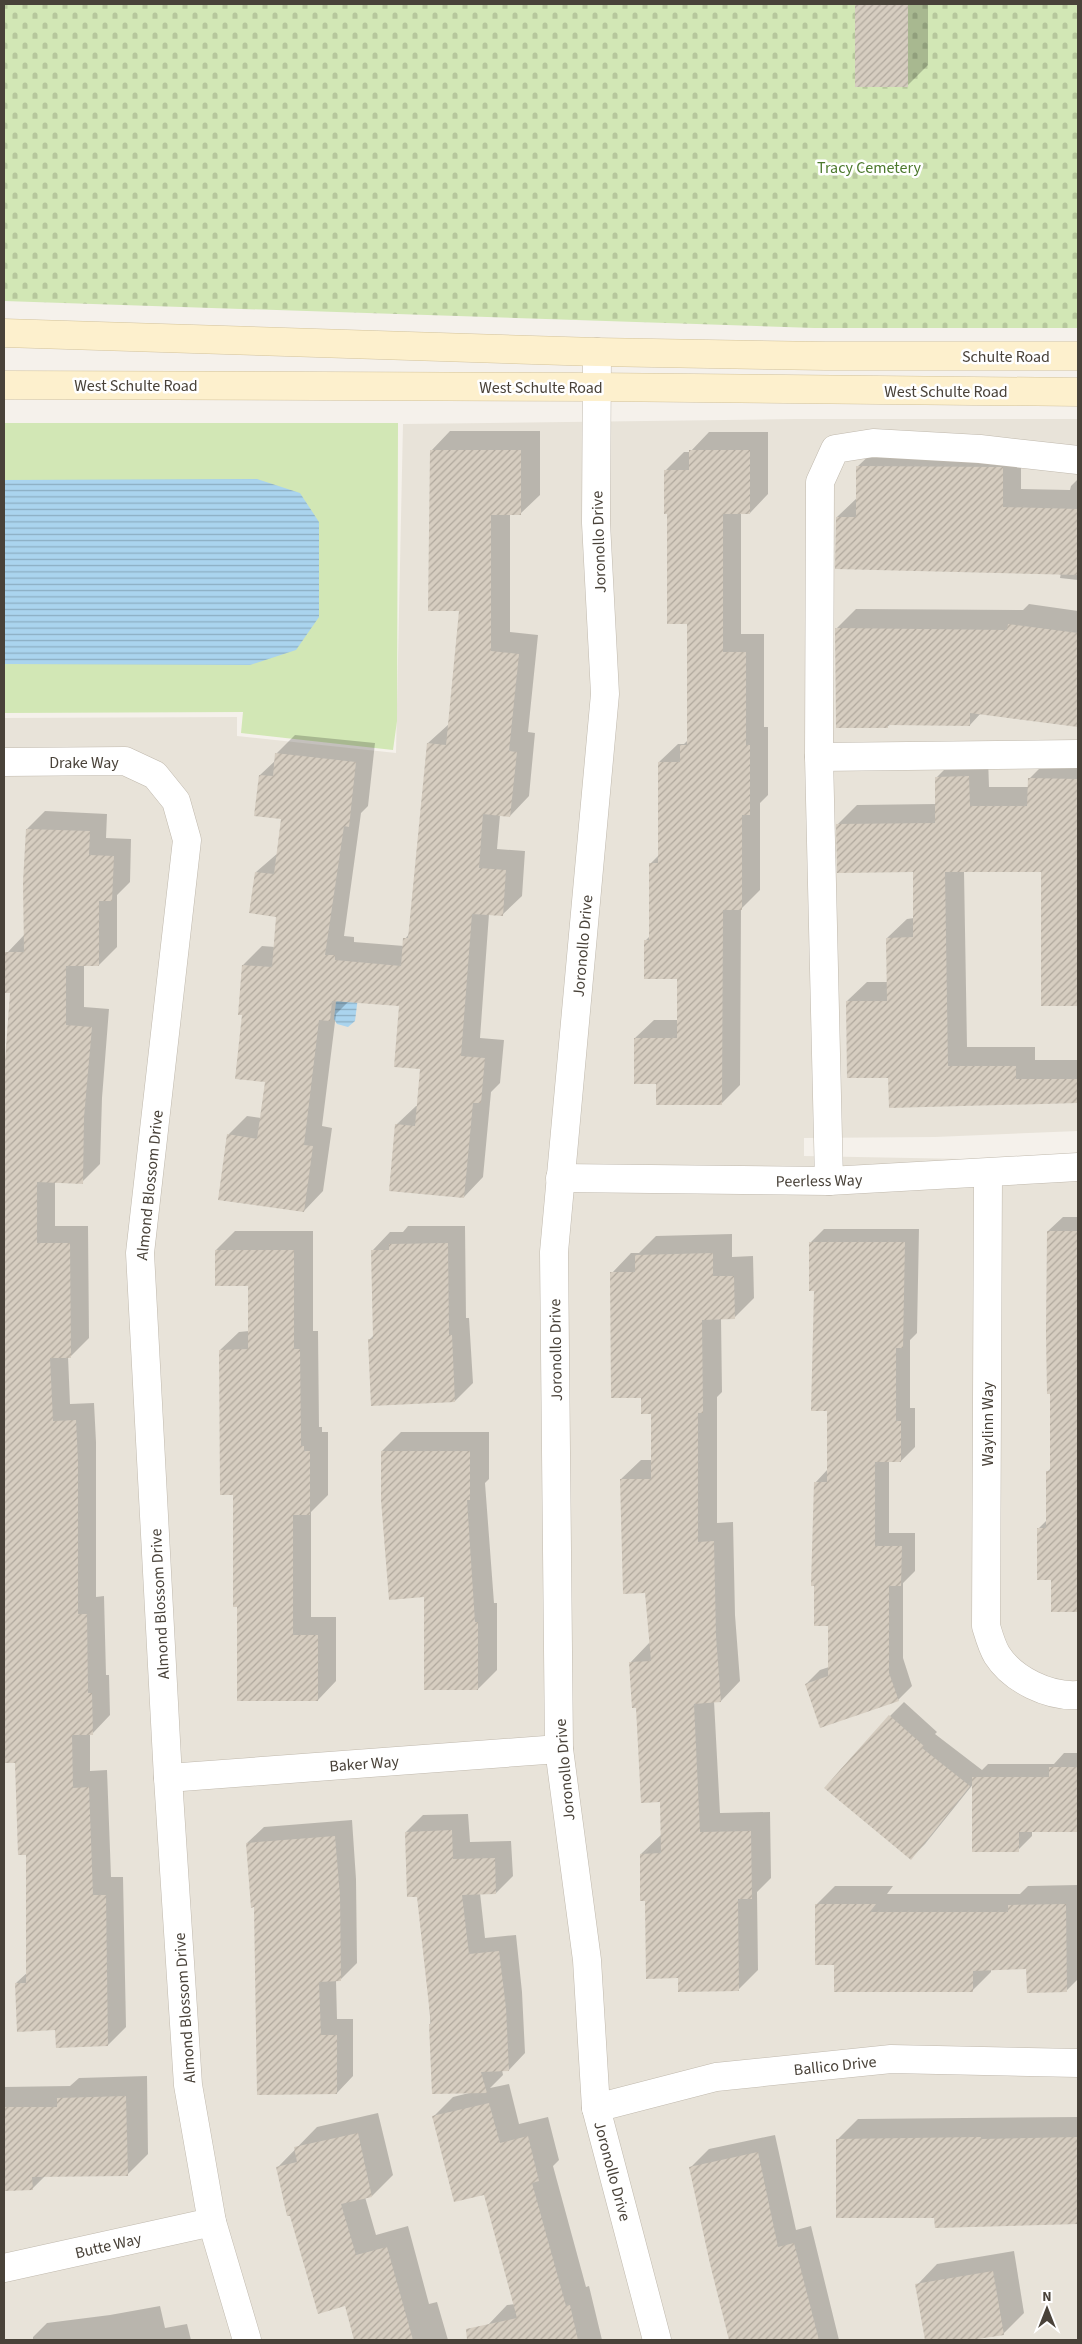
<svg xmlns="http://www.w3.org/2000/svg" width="1082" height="2344" font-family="'Source Sans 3',sans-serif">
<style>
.residential{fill:#e8e3d9}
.green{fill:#d2e7b5}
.cemetery{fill:url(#cemetery-stones)}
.water{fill:url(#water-rules)}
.shadow{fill:#0003}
.building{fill:url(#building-hatch)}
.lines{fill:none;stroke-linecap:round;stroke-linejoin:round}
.street-casing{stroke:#c0b9ad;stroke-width:29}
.secondary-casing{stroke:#d3c39c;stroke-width:29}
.street{stroke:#fff;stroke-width:28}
.secondary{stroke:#fdf0cd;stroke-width:28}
.labels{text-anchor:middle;stroke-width:5;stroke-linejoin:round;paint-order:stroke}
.park-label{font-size:16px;fill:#4c792d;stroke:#fff}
.street-label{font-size:16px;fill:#494239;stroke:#fff}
</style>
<defs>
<pattern id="cemetery-stones" width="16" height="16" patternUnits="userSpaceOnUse" patternTransform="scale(1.25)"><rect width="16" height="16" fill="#d2e7b5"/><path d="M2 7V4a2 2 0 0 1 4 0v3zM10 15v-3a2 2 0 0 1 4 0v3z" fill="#b6c79c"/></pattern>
<pattern id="water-rules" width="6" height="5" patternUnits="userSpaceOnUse" patternTransform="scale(1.25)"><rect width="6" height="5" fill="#aad4ee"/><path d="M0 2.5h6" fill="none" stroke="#8caec2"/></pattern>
<pattern id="building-hatch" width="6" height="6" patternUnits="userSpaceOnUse" patternTransform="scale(1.25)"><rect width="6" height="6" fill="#d6cdc0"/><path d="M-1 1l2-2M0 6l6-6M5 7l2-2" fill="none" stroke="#b0a89d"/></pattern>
</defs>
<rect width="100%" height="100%" fill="#f5f1eb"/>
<polygon class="residential" points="796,419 1078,419 1078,1131 935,1137 804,1138 804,1156 1078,1161 1078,2340 4,2340 4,718 237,717 237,736 396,753 403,424"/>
<polygon class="green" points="4,423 398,423 397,721 393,750 241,733 243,712 4,713"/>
<polygon class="cemetery" points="4,4 1078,4 1078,328 814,328 4,301"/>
<g class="water">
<polygon points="257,479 300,493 319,522 319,617 296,650 250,665 4,664 4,480"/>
<polygon points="360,981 355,1021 348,1027 337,1024 334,1019 336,1002"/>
</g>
<g class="shadow">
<polygon points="856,4 928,4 928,65 907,86 856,86"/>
<polygon points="450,431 540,431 540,495 520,514 510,514 510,632 538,635 528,732 535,733 529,796 510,816 500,815 497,849 525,851 522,896 502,915 489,914 480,1038 504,1040 500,1083 491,1092 483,1177 464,1197 396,1125 416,1106 418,1106 422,1068 400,1004 349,1001 336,1014 322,1126 332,1128 323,1191 304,1211 228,1135 247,1116 261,1118 266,1081 244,1014 243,965 262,946 275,947 277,916 256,872 278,853 283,818 260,775 276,760 276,754 295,735 375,743 368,806 361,813 344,936 354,937 354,942 404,946 405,939 409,934 428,743 449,724 461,610 431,451"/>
<polygon points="709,432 768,432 768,494 750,513 741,513 741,634 764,634 764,727 768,727 768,795 760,803 760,890 741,909 740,1085 721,1104 657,1083 635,1038 654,1020 678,1020 678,978 645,941 651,935 651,863 659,855 659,762 678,744 684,744 689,739 689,623 669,513 665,471 684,452 690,452"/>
<polygon points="877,448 1021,449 1021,489 1070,490 1071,486 1078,479 1078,580 1060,578 1061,573 837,517 857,498 857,467"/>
<polygon points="1029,604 1078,611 1078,726 981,713 970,725 891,724 887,727 836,629 856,609 1023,610"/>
<polygon points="988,757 989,787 1029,787 1029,779 1049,759 1078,759 1078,1005 1043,1005 1043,871 964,871 967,1047 1035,1047 1035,1060 1078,1060 1078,1102 890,1106 890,1077 847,1001 867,982 888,982 887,938 907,919 914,918 914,871 837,825 857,805 936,804 936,778 956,758"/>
<polygon points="45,811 107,814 106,838 131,839 130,882 117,895 117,947 99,965 84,965 84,1007 109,1009 102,1098 100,1164 82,1182 55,1182 55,1226 88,1226 89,1338 71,1356 68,1356 70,1404 94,1403 96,1442 96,1597 104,1596 106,1675 109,1675 110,1715 92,1734 90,1734 90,1771 107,1770 111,1877 123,1877 126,2027 108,2045 57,2029 16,1983 28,1972 28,1853 16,1762 6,1762 4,1672 4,1593 7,1590 7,1472 4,1472 4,1091 11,992 7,953 25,934 27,829"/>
<polygon points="1063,1217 1078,1217 1078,1611 1052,1611 1052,1579 1038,1529 1048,1519 1048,1471 1051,1468 1048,1231"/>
<polygon points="408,1226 465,1226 466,1318 469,1318 473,1383 455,1401 369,1340 374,1335 373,1250 390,1232 403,1232"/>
<polygon points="824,1229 919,1229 917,1333 910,1340 910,1408 915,1408 915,1447 901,1461 889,1461 889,1533 915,1533 915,1571 903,1583 903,1658 912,1686 898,1700 806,1684 820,1670 829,1667 829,1624 815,1483 828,1469 828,1409 810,1243"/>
<polygon points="235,1231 313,1231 313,1331 318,1331 319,1427 322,1427 322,1432 328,1432 328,1495 311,1512 311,1617 336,1617 336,1681 318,1700 238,1606 234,1494 220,1350 239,1332 249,1331 249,1285 216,1250"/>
<polygon points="732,1234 732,1257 753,1256 754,1298 734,1318 721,1318 722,1392 717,1397 717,1523 733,1522 735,1615 740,1681 721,1701 714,1701 720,1813 770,1812 771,1878 757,1892 758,1970 738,1990 680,1977 646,1900 641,1854 661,1835 661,1801 637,1707 630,1663 650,1642 646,1592 621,1479 641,1460 652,1460 652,1413 642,1397 612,1273 631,1253 639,1253 656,1236"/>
<polygon points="401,1432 489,1432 489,1479 485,1483 494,1603 497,1603 497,1670 478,1689 425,1596 382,1451"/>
<polygon points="904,1702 937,1732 935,1734 982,1770 988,1764 1054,1764 1064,1753 1078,1753 1078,1831 1032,1831 1032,1836 1018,1850 974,1783 925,1844 911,1858 890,1716"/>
<polygon points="468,1814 470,1842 511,1841 513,1876 496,1893 480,1893 485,1938 516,1935 522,1992 525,2053 509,2070 502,2070 503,2075 490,2088 509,2084 519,2124 548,2117 559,2160 553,2166 586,2287 589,2286 602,2340 491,2340 488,2325 507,2305 515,2304 485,2193 433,2117 453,2097 469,2093 434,2092 429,1998 418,1895 406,1832 423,1815"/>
<polygon points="352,1820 356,1879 357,1963 340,1980 336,1980 337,2019 353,2019 353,2076 337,2093 247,1843 264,1827"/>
<polygon points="1078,1885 1078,1979 1066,1991 1028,1968 991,1969 991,1972 972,1991 835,1964 816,1905 835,1886 893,1886 887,1894 1020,1894 1028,1886"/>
<polygon points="147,2076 148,2154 128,2174 45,2176 32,2189 4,2189 4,2087 70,2086 79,2078"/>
<polygon points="378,2113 393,2175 372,2196 365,2197 376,2235 408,2226 429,2304 437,2302 448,2340 356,2340 346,2305 278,2167 317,2127"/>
<polygon points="1078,2117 1078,2222 936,2227 935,2217 837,2140 858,2119"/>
<polygon points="775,2135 796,2230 811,2226 839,2340 765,2340 760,2318 691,2167 709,2149"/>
<polygon points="1014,2251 1024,2313 1003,2334 964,2340 926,2340 917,2285 937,2264"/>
<polygon points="160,2306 165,2328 187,2324 191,2340 33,2340 33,2337 47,2323 110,2315"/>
</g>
<g class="building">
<rect x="855" y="4" width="53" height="83"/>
<polygon points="430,450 521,450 521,515 491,515 491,651 519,654 509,751 517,752 510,817 483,814 479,868 506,870 503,916 472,914 461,1056 485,1058 481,1103 473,1103 464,1198 389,1191 395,1124 415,1126 420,1069 394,1067 399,1006 332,1001 330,1021 319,1020 304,1145 313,1146 304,1212 218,1200 227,1134 257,1139 265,1082 235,1079 242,1015 238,1015 242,965 272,967 276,917 249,913 255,872 274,874 281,819 254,816 259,775 273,776 275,753 356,762 349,827 344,826 325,955 335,955 335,960 401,966 403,938 408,938 427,743 446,745 459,611 428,611"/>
<polygon points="689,450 750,450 750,514 723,514 723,652 746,652 746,745 750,745 750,815 742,815 742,910 723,910 722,1105 656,1105 656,1084 634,1084 634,1038 677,1038 677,979 644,979 644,940 649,940 649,863 658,863 658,762 680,762 680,745 687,745 687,624 667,624 667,514 664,514 664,470 689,470"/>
<polygon points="856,466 1003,467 1003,507 1078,509 1078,575 835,569 836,517 856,517"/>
<polygon points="1008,624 1078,633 1078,727 970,713 970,726 888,725 888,728 836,728 835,628 1007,630"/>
<polygon points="969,776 970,806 1027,806 1028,778 1078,779 1078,1006 1041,1006 1041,872 945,872 948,1066 1016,1066 1016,1079 1078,1079 1078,1103 889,1108 888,1078 847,1078 846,1001 887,1001 886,938 913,937 913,872 837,873 836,824 935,823 935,777"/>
<polygon points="26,829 90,831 89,855 114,856 112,901 99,901 99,966 66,966 66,1025 92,1027 84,1117 83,1184 37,1182 37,1243 70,1243 71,1358 50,1358 53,1421 76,1420 78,1461 78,1614 87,1614 88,1693 92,1693 93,1735 72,1735 73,1788 89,1787 93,1895 106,1895 108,2046 56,2048 55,2030 17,2032 15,1983 26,1983 26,1855 18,1855 15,1763 5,1763 4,1075 10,993 5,993 5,952 24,952 23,882"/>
<polygon points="1047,1231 1078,1231 1078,1612 1051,1612 1051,1580 1037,1580 1037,1528 1046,1528 1046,1471 1050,1471 1050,1394 1047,1394 1046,1334"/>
<polygon points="809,1242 905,1242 903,1348 896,1348 896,1421 901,1421 901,1462 875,1462 875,1546 902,1546 901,1586 889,1586 889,1673 899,1701 820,1728 805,1684 828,1676 828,1626 814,1626 814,1586 811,1586 814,1482 827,1482 827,1411 811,1411 814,1291 809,1291"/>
<polygon points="448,1243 449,1335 452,1335 455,1402 371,1406 368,1339 373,1339 371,1250 389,1250 389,1244"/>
<polygon points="215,1250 294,1250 294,1349 300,1349 301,1446 304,1446 304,1451 310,1451 310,1515 293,1515 293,1635 318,1635 318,1701 237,1701 237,1607 233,1607 233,1495 220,1495 219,1350 248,1349 248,1286 215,1286"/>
<polygon points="713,1253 713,1276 734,1276 735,1319 702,1320 703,1413 698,1413 698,1542 714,1541 716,1636 721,1702 694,1704 700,1832 751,1831 752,1899 738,1899 739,1991 678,1992 678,1978 646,1979 645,1901 640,1901 640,1854 661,1853 660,1802 641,1803 636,1708 632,1708 629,1662 651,1661 645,1593 623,1594 620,1479 651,1479 651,1414 641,1414 641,1398 611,1398 610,1272 635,1272 635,1255"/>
<polygon points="381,1451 470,1451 470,1500 467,1500 475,1622 478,1622 478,1690 424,1690 424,1597 389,1600 381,1500"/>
<polygon points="889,1715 924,1746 922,1748 970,1786 911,1860 824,1788"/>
<polygon points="1049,1767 1078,1767 1078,1832 1019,1832 1019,1852 972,1852 972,1777 1049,1777"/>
<polygon points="452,1830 453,1859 495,1858 496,1894 462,1895 469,1954 499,1951 506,2008 509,2071 481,2072 487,2093 432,2094 429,2024 431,2024 417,1897 407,1897 405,1832"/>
<polygon points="335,1836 340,1896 341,1981 319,1982 321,2035 337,2035 337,2094 257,2095 254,1907 251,1908 246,1843"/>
<polygon points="815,1904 876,1904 870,1912 1008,1912 1008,1905 1066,1904 1067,1992 1027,1993 1026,1969 973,1971 973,1992 834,1992 834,1965 815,1965"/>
<polygon points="126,2096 128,2176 32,2177 33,2190 4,2191 4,2107 57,2107 57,2098"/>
<polygon points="489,2103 500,2143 528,2136 539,2181 532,2183 566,2306 570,2305 578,2340 467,2340 466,2329 517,2318 484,2195 454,2202 432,2116"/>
<polygon points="358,2133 372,2197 341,2204 356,2255 387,2247 413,2340 354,2340 345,2306 318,2314 290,2216 287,2216 276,2167 297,2162 294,2147"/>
<polygon points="981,2137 981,2139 1078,2137 1078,2224 935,2228 934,2218 836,2218 836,2139"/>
<polygon points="758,2152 778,2247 794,2243 819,2340 729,2340 710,2264 689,2167"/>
<polygon points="993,2271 1004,2335 971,2340 925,2340 915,2284"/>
</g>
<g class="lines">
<defs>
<g id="street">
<polyline points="597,352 596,523 605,694 554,1252 559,1749 587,1960 596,2108 657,2340"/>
<polyline points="819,757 1078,754"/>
<polyline points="4,762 125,761 155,775 176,801 187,840 140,1253 168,1778 188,2085 212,2222 247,2340"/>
<path d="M988,1174L986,1626C989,1636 992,1647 997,1655C1013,1680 1049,1697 1078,1695"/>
<polyline points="560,1178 829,1181 1078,1167"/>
<polyline points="829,1181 819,757 820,482 835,449 873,443 980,449 1078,460"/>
<polyline points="168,1778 559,1749"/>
<polyline points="596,2108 716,2077 891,2059 1078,2063"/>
<polyline points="4,2268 212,2222"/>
</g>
<g id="secondary">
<polyline points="4,333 597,352 825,356 1078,356"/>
<polyline points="4,385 596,387 1078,392"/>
</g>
</defs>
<use href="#street" class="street-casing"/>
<use href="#secondary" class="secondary-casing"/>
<use href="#street" class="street"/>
<use href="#secondary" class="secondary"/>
</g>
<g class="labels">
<g class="park-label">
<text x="869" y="173">Tracy Cemetery</text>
</g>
<g class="street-label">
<text x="1006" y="362">Schulte Road</text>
<text x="136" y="391">West Schulte Road</text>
<text x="541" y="393">West Schulte Road</text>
<text x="946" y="397">West Schulte Road</text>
<text transform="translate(598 542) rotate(-92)" y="6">Joronollo Drive</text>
<text x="84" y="768">Drake Way</text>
<text transform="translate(582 946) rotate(-85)" y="6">Joronollo Drive</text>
<text transform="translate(819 1180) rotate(-1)" y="6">Peerless Way</text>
<text transform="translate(149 1185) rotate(-84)" y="6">Almond Blossom Drive</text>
<text transform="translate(555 1350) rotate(-91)" y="6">Joronollo Drive</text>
<text transform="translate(987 1424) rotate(-90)" y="6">Waylinn Way</text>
<text transform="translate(159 1604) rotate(-93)" y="6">Almond Blossom Drive</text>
<text transform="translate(364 1763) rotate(-4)" y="6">Baker Way</text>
<text transform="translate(564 1770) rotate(-95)" y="6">Joronollo Drive</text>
<text transform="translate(184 2008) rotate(-94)" y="6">Almond Blossom Drive</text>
<text transform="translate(835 2065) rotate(-6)" y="6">Ballico Drive</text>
<text transform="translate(613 2171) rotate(75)" y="6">Joronollo Drive</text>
<text transform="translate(108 2245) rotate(-13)" y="6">Butte Way</text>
</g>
</g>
<rect width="1082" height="2344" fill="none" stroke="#494239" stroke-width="10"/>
<g transform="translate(1047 2309)" stroke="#ffffff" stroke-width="4" paint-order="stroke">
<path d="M0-4L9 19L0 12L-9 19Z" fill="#494239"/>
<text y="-8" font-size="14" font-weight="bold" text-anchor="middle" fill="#494239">N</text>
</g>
</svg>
